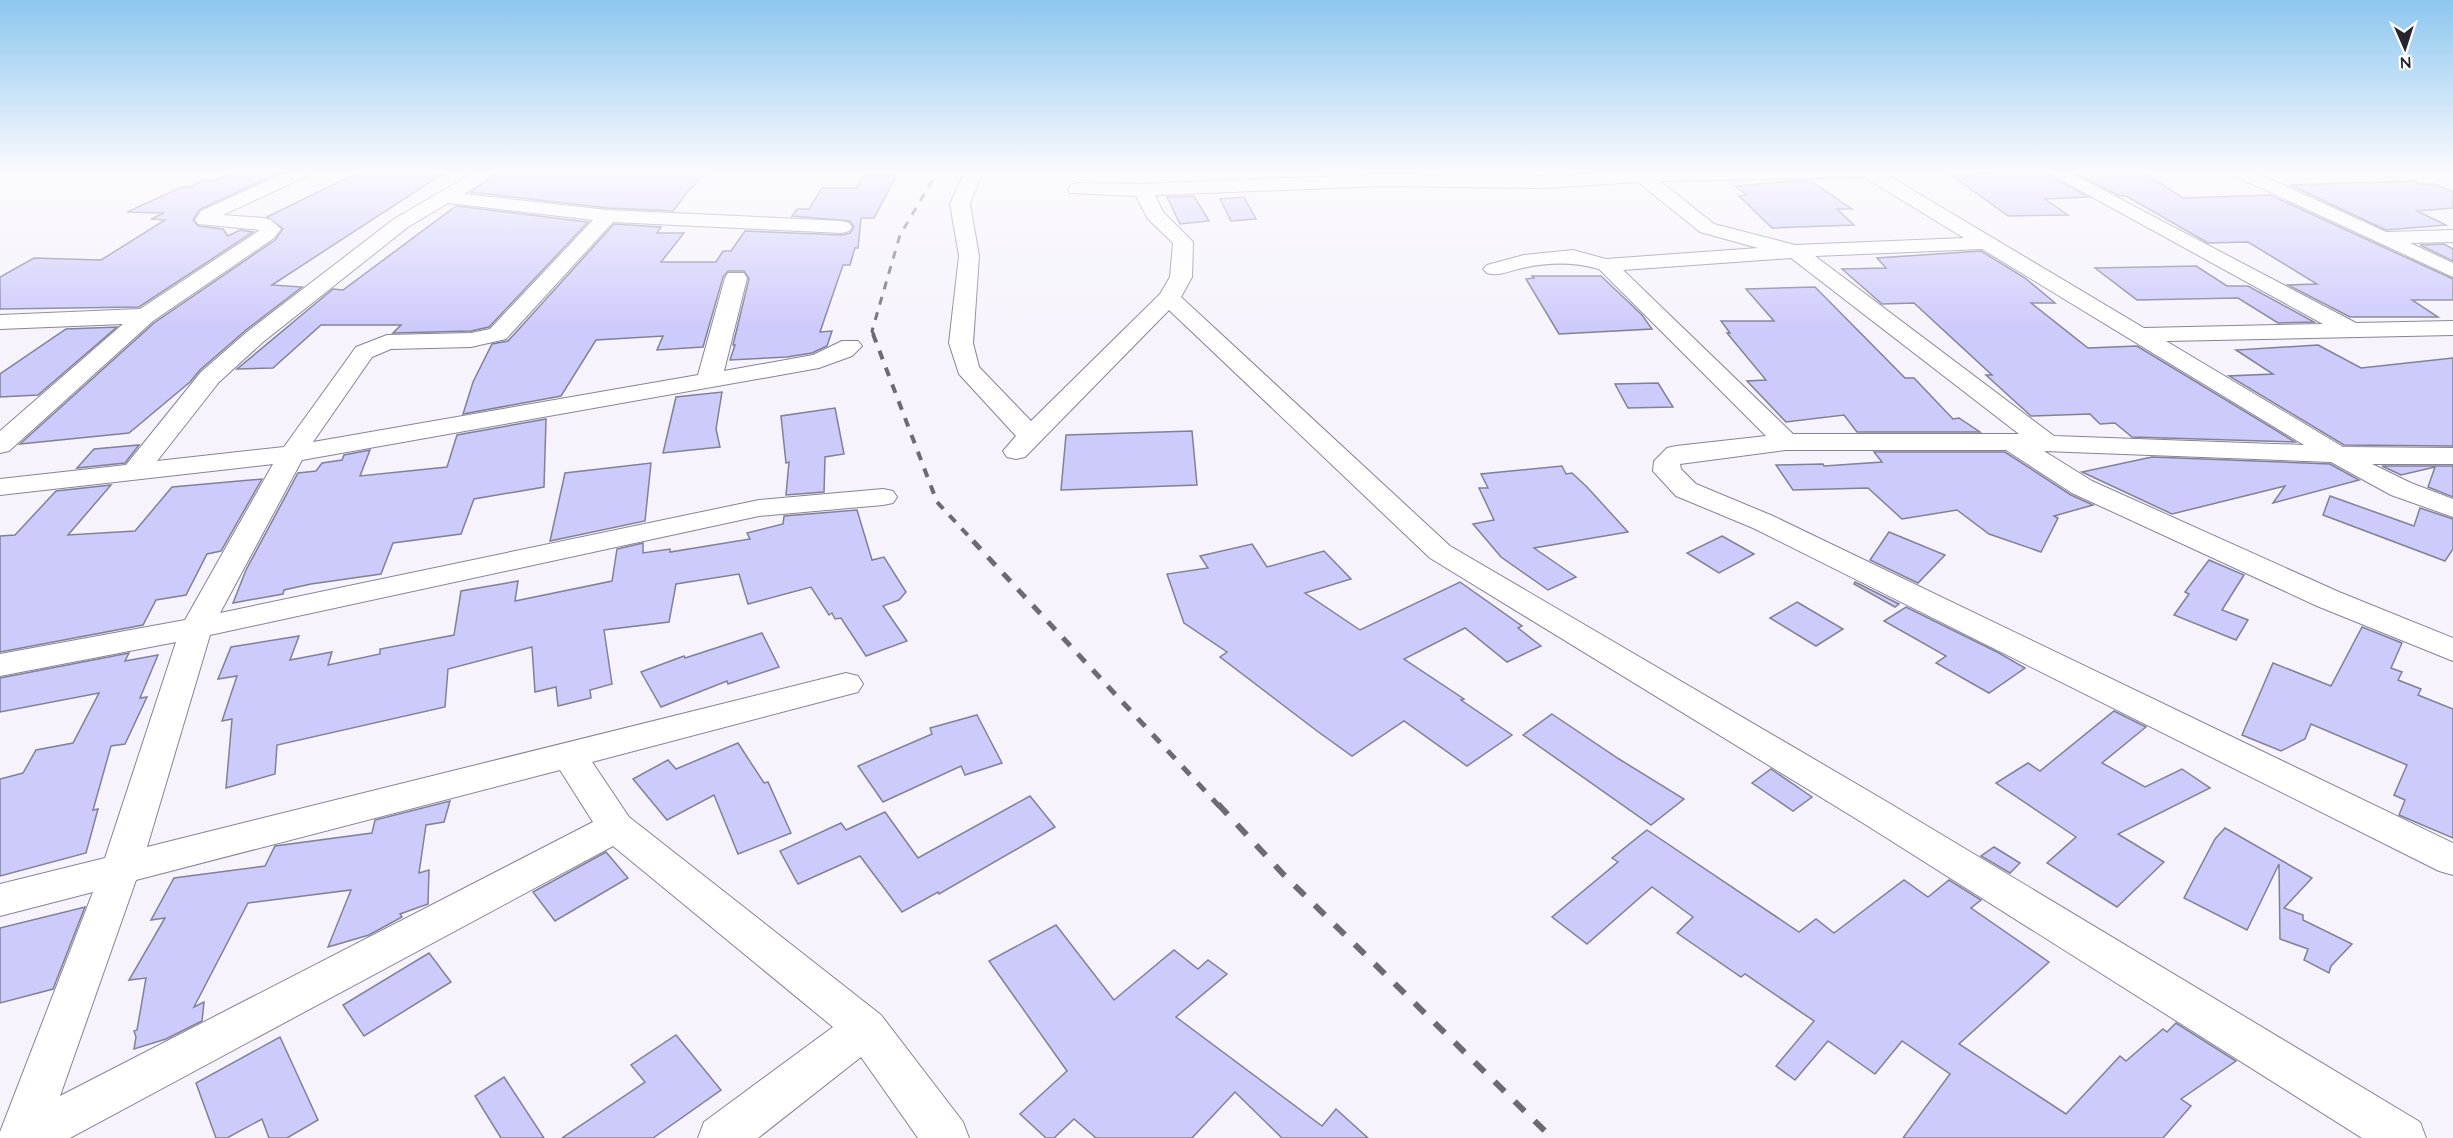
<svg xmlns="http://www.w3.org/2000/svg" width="2453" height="1138" font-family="Quicksand,sans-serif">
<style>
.building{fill:#cdcafc;stroke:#818196;stroke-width:1.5}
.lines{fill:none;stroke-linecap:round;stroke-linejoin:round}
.street-casing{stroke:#898297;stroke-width:2}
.street{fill:#fff;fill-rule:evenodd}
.rail-far3{stroke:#6d6a73;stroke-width:3;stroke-dasharray:8 8;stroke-linecap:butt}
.rail-far2{stroke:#6d6a73;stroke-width:4;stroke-dasharray:9 9;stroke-linecap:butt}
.rail-far1{stroke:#6d6a73;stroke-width:5;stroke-dasharray:11 11;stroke-linecap:butt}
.rail{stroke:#6d6a73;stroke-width:6;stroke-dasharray:14 14;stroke-linecap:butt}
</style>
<rect width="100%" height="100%" fill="#f6f3fc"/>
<g class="building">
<polygon points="236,171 284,171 200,209 193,220 198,226 223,229 228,236 240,230 253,232 139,307 0,309 0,277 34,258 101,260 165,220 151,219 164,213 127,212 182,187 191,187 202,180 214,181"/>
<polygon points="361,171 447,171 272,285 302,287 246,330 200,370 190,382 129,433 20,444 154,323 275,240 283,229 267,217"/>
<polygon points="501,171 706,171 708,172 689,190 673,211 608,208 470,192"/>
<polygon points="2014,171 2043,171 2088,197 2045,199 2068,215 2008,216 1951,175 2016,172"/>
<polygon points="2071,171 2145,173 2183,198 2270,195 2453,279 2453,300 2412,300 2438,317 2350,317 2288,285 2317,284 2248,242 2208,243 2126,196 2120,196"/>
<polygon points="864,175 897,175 874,218 861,218 858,248 855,248 850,265 843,265 820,332 832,331 827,346 812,353 787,357 730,360 735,345 733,345 749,279 744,271 728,271 723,277 703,347 657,350 663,336 596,340 561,396 463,414 473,382 492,344 508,341 614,224 661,227 657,233 684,233 661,262 716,262 723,251 731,251 745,231 842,235 850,233 854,227 850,221 792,216 797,209 809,209 822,188 856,188"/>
<polygon points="1809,180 1852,209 1837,209 1854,225 1772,228 1739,196 1747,195 1735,186"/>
<polygon points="2414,181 2419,184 2435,184 2453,192 2453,208 2417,211 2446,225 2386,230 2290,185"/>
<polygon points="1194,196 1209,221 1180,224 1167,197"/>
<polygon points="1244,197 1256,219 1231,221 1220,199"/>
<polygon points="456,206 588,222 489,327 471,331 393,333 401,325 321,325 273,368 237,369 333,289 343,290"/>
<polygon points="2444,244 2453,249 2453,261 2420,245"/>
<polygon points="1981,251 2025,278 2055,303 2031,303 2088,348 2137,346 2295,442 2132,437 2115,423 2100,424 2090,414 2031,416 1986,375 1992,375 1914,303 1882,304 1842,269 1886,268 1877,258"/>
<polygon points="2196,266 2227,286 2248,286 2314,322 2278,323 2238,298 2137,300 2095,268"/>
<polygon points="1532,276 1601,276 1642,315 1652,329 1559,334 1526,279 1534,278"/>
<polygon points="1815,287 1905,378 1914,378 1953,419 1959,418 1980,432 1857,432 1844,415 1786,422 1747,381 1766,380 1727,333 1730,333 1721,321 1774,321 1746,289"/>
<polygon points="117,327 38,395 0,397 0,374 66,329"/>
<polygon points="2318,345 2361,368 2453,358 2453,446 2344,445 2229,376 2273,374 2236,350"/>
<polygon points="1658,383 1673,407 1628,408 1615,384"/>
<polygon points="722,392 716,429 720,447 663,453 676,397"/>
<polygon points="835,408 844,454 825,457 824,492 786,495 789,462 786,463 781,416"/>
<polygon points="546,419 544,487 474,499 461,534 393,543 381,574 311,584 284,590 283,594 233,603 246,570 298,473 316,471 322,463 342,460 344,455 370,450 360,476 447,467 457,435"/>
<polygon points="1192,431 1197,485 1061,490 1066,435"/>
<polygon points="139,445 125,463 77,468 94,449"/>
<polygon points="1874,452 2005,452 2071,495 2093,505 2054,516 2058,518 2041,552 1989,534 1957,510 1902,519 1868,488 1793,490 1776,465 1823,464 1824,466 1882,462"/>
<polygon points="2152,457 2330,464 2359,480 2273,503 2285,486 2172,514 2082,472"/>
<polygon points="651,463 645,521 550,541 565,473"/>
<polygon points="1562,466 1566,474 1572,473 1587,487 1628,532 1534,548 1576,577 1548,590 1501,557 1473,524 1494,520 1479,488 1488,488 1481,474"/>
<polygon points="2382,466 2453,466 2453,497 2428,487 2435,467 2401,475"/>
<polygon points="262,479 221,551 207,554 186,595 156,600 143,625 0,652 0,536 15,535 56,491 111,485 68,535 135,531 172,487"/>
<polygon points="2330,496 2414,526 2420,508 2453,519 2453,549 2445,561 2323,515"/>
<polygon points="857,510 872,560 884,557 906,592 899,600 883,606 907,641 866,656 841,618 835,619 832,613 829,615 811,587 748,604 739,574 676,584 669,622 604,630 612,684 590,690 591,698 558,706 556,687 535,692 532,647 448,669 445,707 277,745 275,774 226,788 232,719 222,721 237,676 218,679 231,647 299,636 290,660 332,652 328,665 380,654 380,649 454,635 461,591 518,581 515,601 612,581 617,549 643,543 643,553 670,549 670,552 750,539 747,533 783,524 784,516"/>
<polygon points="1889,532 1945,555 1918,583 1870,560"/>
<polygon points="1722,536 1754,554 1719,573 1687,553"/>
<polygon points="1252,544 1267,567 1324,551 1351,579 1305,593 1360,630 1460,582 1522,626 1518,628 1541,646 1507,662 1465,628 1404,659 1464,699 1461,700 1512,735 1467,766 1404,721 1352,756 1317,731 1220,657 1227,652 1184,623 1167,574 1208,568 1200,556"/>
<polygon points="2209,560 2244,575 2222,610 2248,620 2236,640 2174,615 2189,594 2185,592"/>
<polygon points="1855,582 1899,604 1895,607 1854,584"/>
<polygon points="1797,602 1843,629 1816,646 1770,618"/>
<polygon points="1906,607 1999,653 2025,668 1989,693 1936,663 1946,656 1884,621"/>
<polygon points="2362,627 2402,643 2391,668 2402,672 2398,680 2421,689 2418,695 2453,709 2453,838 2399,815 2405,800 2394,795 2407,765 2311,724 2305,739 2281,751 2242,735 2273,663 2331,686"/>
<polygon points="762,633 779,667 728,684 727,681 661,707 641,672 684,656 685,658"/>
<polygon points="129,653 125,661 158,655 140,698 147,697 125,744 111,746 93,810 98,809 86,853 0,876 0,779 23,773 36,750 73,743 99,693 0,712 0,678"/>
<polygon points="2114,711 2146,727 2102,763 2145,787 2182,769 2210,788 2118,834 2164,862 2117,907 2047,863 2076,837 1996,783 2028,763 2040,771"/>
<polygon points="1552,714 1619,759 1684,799 1651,825 1523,735"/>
<polygon points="977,715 1002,763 965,775 961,766 883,802 858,766 932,734 930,728"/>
<polygon points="738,743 764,783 768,782 791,833 738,854 714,795 667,820 633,779 668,760 676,769"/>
<polygon points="1771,769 1812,797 1793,811 1752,783"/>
<polygon points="1030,796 1055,827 939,894 938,892 902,912 860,856 798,884 780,851 841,823 846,830 885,812 918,858"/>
<polygon points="450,801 444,822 426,825 419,873 429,870 428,904 400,914 402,917 369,935 328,947 351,890 248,903 194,1007 204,1002 202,1021 166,1039 134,1049 136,1037 134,1031 137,1030 146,978 129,980 165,918 151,920 174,878 265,866 275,846 372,833 375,820"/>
<polygon points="2225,828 2312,878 2284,908 2303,915 2303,920 2352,944 2331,966 2329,973 2304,960 2308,949 2280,939 2279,864 2247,930 2184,898 2215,839"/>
<polygon points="1647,830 1799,932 1816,919 1834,933 1904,880 1928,897 1949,880 1981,900 1971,908 2049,962 1959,1044 2066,1114 2120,1056 2126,1061 2163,1029 2167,1032 2176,1023 2236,1061 2181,1099 2191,1106 2163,1138 1903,1138 1950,1074 1902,1041 1875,1074 1828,1041 1795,1080 1776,1066 1814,1021 1745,974 1741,977 1677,933 1693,917 1652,887 1587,944 1552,917 1618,862 1612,858"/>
<polygon points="1994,847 2020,863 2010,873 1981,856"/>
<polygon points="606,852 628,878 555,921 533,892"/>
<polygon points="85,907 53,989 0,1003 0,928"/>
<polygon points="1056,925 1114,1000 1174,950 1198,969 1208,960 1227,974 1176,1017 1322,1126 1336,1109 1368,1138 1282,1138 1235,1092 1192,1138 1096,1138 1074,1119 1054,1138 1046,1138 1020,1114 1067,1071 989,961"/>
<polygon points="429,953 451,982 364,1036 343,1005"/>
<polygon points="676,1035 721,1090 653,1138 562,1138 645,1082 631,1065"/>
<polygon points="280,1037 318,1120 287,1138 269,1138 262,1119 227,1138 216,1138 196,1083"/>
<polygon points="504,1077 544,1138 501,1138 475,1096"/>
</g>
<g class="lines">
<defs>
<g id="street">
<polygon points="289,171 312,171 309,175 223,215 264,218 271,220 281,229 274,238 153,321 9,451 0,453 0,431 123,324 0,329 0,315 140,309 260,230 198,224 195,220 201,211"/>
<path d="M477,171H499L464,194L608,210L842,221L849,223L852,227L849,231L842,233L613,222L506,339L471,347L391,349L372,357L313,442L698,375L725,278L728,273H744L747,278L724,371L813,355L842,341H858L862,346L852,356L819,368L302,460L220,613L759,500L883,489L893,491L897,497L893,503L883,505L759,516L210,635L147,847L846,673L858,676L863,684L858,692L592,762L629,817L881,1015L963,1122L969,1138H918L861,1057L758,1138H698L704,1122L833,1027L613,846L70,1138H0V1132L93,892L0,916V884L105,858L176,642L0,676V654L185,620L273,464L0,495V479L126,465L201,372L247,332L394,219ZM448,203L593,220L490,329L471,333L387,335L356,347L284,447L157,461L219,382L263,342L408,227ZM560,770L593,822L60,1096L136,880Z"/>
<path d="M965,171H983L970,204L979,256L973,343L979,367L1031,421L1160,294L1170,277L1173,243L1148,219L1136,196L1070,193L1068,189L1070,185L1077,183L1143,184L1381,174L1544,176L1639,171H1885L1884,173L2144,328L2323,324L2045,171H2067L2356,323L2453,321V335L2166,341L2343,447L2453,448V464H2372L2411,483L2453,499V517L2391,495L2331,462L2044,451L2092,481L2339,592L2453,638V661L2317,606L2072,493L2006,450H1786L1680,464L1681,469L1696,484L1773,516L2453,843V875L2439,871L1753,528L1676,496L1653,471L1654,461L1667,448L1676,446L1766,436L1599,269C1573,262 1550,262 1523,268C1511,270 1499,277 1487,273L1483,269L1487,265L1524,255L1573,250L1606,259L1758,248L1700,232L1638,182L1544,188L1381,186L1155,195L1163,212L1193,242L1192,277L1181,297L1450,546L1889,803L2420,1122L2426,1138H2362L1863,823L1430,558L1169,310L1025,457L1016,459L1007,457L1003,451L1016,436L959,374L949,343L959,256L950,204ZM1864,177L1964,238L1795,245L1714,224L1660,181ZM1982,249L2304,445L2054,436L1815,256ZM1791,258L2019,434H1793L1623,270Z"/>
<polygon points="2230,171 2253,171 2386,232 2453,230 2453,242 2410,243 2453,263 2453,277 2233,175"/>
</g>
</defs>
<use href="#street" class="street-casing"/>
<use href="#street" class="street"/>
<polyline class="rail-far3" points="874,335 872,331 900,235 938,171"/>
<polyline class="rail-far2" points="873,334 937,502 975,543"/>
<polyline class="rail-far1" points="973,541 1219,806"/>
<polyline class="rail" points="1218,804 1284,875 1552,1138"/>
</g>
<linearGradient id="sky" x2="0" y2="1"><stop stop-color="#8dc7ef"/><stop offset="0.52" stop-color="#fbfafe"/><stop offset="1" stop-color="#fbfafe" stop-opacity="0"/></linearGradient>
<rect width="2453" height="330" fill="url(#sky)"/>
<g transform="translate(2405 48) rotate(177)" stroke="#ffffff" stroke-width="4.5" paint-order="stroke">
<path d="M0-4.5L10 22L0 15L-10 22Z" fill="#27242d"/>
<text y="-9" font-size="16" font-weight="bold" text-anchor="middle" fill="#27242d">N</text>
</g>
</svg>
